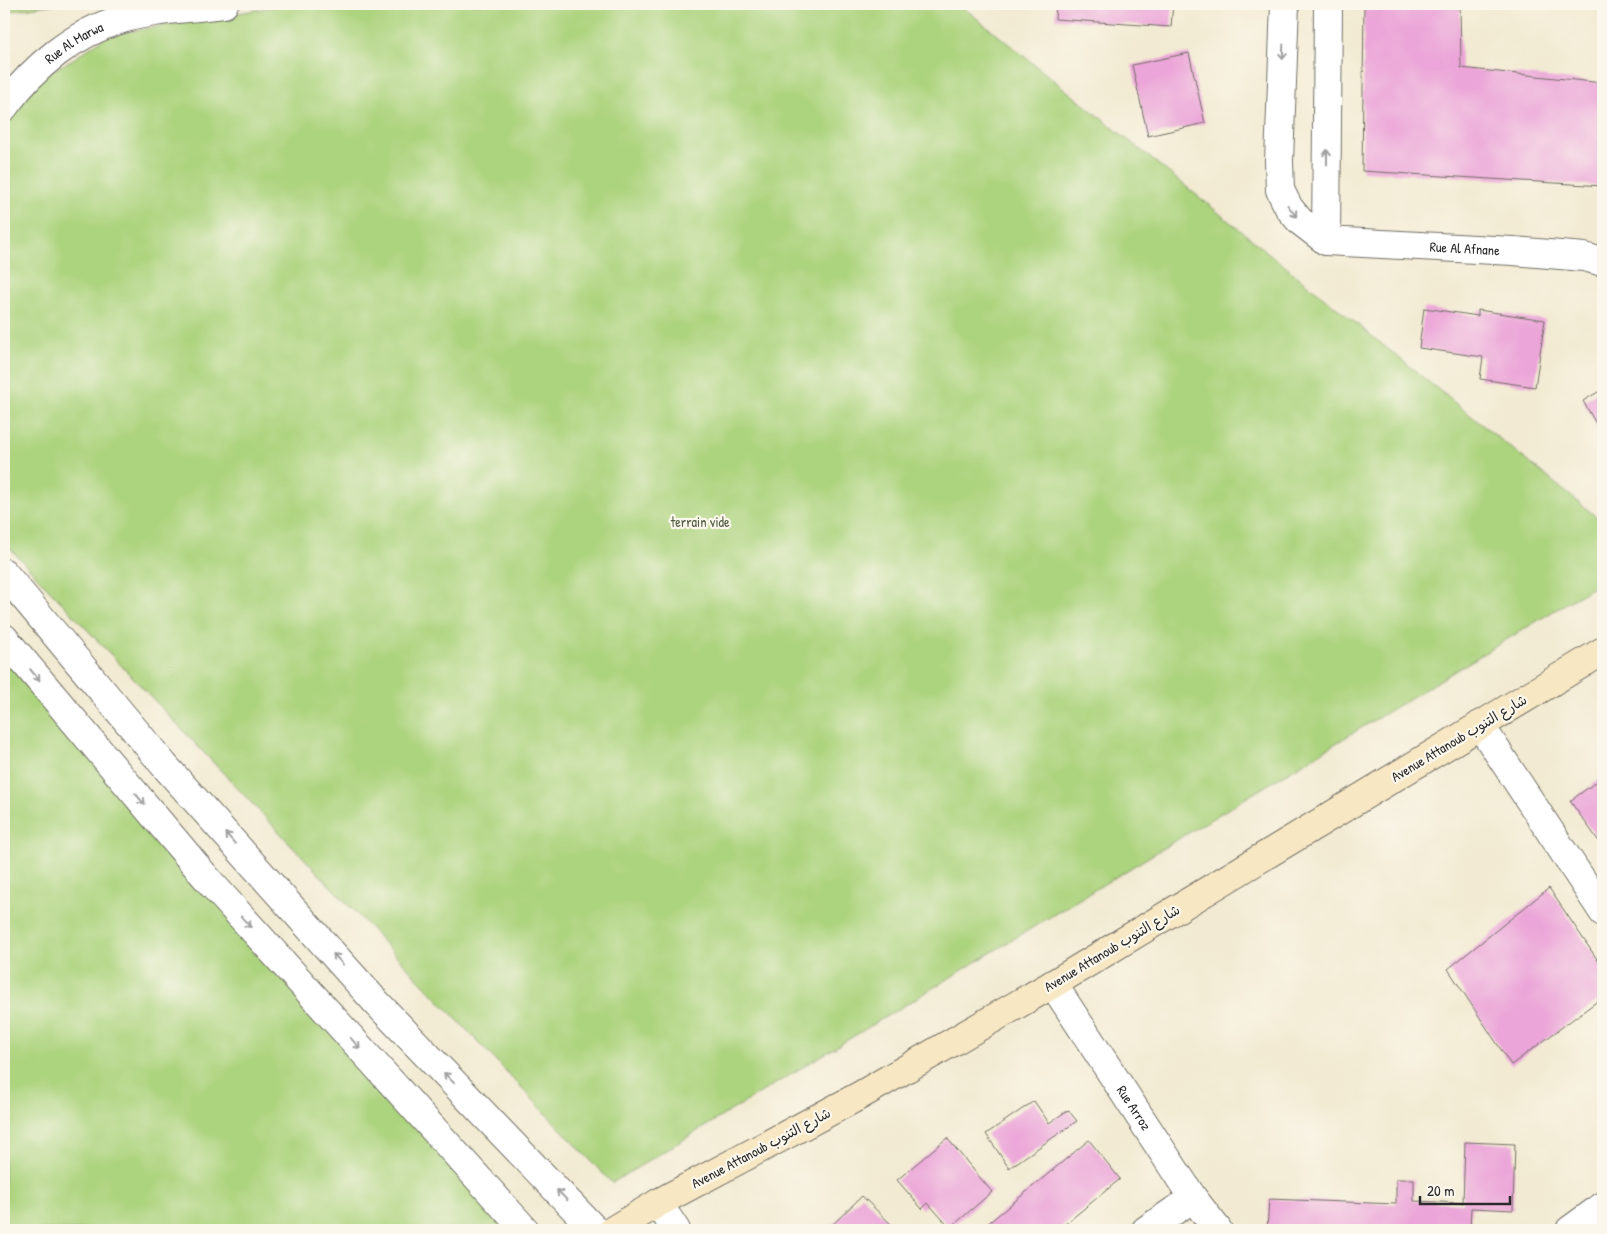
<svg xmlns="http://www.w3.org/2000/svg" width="1607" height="1234" font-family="'Patrick Hand','Playpen Sans Arabic',sans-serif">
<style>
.green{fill:#acd37d;stroke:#6c7f54}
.building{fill:#eba5d8}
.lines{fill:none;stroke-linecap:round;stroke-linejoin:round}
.street-casing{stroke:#716e65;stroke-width:30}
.secondary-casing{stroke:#716e65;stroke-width:30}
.street{stroke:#fff;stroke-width:28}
.secondary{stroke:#f8e7c3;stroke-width:28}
.oneway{stroke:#a0a0a0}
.labels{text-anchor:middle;stroke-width:4.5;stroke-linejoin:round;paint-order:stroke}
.street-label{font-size:14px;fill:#2b2b2b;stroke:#fbf7ec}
.park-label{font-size:14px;fill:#525d44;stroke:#fbf7ec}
</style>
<rect width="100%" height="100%" fill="#fbf7ec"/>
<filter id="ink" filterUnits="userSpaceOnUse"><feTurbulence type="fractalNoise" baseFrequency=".02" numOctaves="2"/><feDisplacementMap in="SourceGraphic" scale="10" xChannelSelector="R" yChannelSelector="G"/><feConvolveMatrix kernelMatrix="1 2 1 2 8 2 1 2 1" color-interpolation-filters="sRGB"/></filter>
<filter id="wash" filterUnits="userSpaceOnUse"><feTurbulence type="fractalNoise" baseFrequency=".0096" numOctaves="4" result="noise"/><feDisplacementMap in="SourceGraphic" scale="20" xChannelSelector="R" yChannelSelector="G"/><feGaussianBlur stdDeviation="1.12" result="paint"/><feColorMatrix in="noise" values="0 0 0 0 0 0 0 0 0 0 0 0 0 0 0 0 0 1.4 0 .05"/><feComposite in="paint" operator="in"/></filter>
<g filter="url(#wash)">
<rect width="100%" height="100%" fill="#f2ead2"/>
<g class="green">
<polygon points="4,4 55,4 5,12"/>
<polygon points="291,4 959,4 1603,522 1603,581 612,1183 4,542 4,97 70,61 109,35"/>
<polygon points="4,642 525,1230 4,1230"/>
</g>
<g id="blocks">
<g class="building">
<polygon points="1056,4 1173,4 1171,27 1055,19"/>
<polygon points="1364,4 1460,4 1461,68 1603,83 1603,186 1362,171"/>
<polygon points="1189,53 1205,123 1148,136 1132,65"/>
<polygon points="1424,308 1478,316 1478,310 1545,320 1535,387 1480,379 1483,357 1419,348"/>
<polygon points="1603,389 1603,436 1583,401"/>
<polygon points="1603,777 1603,847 1570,801"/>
<polygon points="1549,888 1603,968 1603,997 1511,1065 1448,969"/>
<polygon points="1034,1101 1049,1123 1068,1110 1077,1121 1009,1168 986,1134"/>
<polygon points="947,1138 992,1192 950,1228 928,1203 922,1209 897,1180"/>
<polygon points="1089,1140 1120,1179 1058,1230 980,1230"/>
<polygon points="1465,1142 1515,1144 1513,1210 1471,1208 1470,1230 1267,1230 1269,1199 1396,1204 1396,1179 1414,1179 1414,1201 1463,1203"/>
<polygon points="862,1196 897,1230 827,1230"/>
</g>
</g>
</g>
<g filter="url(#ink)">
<use href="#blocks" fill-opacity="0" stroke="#716e65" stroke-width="1"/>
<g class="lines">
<defs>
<g id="street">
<path id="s1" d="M1285,4L1279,161L1280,190L1289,208L1300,221L1326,241L1513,251L1584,257L1603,262"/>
<path id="s2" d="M4,107C33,67 74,33 122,19C155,9 190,9 224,4"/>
<polyline points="1326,241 1328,4"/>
<polyline points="4,573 164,765 375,1001 595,1230"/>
<polyline points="4,638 209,881 525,1230"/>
<polyline points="1480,725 1603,912"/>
<path id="s3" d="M1053,984L1193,1198L1218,1230"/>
<polyline points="658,1203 676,1230"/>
<polyline points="1146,1230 1193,1198"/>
<polyline points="1570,1230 1603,1206"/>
</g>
<polyline id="secondary" points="613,1230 658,1203 859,1096 1053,984 1603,651"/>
</defs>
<use href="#street" class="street-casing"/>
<use href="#secondary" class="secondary-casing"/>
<use href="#street" class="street"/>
<use href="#secondary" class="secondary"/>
</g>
<defs><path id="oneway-shaft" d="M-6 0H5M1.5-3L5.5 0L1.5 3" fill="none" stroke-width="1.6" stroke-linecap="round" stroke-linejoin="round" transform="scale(1.25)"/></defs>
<g class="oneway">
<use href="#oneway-shaft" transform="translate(1283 52) rotate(92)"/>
<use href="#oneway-shaft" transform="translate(1327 157) rotate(-90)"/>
<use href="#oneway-shaft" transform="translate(1292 211) rotate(53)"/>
<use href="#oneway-shaft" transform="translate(35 675) rotate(50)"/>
<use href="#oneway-shaft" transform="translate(140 799) rotate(50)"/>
<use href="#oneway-shaft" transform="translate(230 838) rotate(-132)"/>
<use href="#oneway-shaft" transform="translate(246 922) rotate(48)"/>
<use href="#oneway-shaft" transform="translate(338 959) rotate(-132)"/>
<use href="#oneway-shaft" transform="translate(355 1043) rotate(48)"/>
<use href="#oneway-shaft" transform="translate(449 1078) rotate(-134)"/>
<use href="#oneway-shaft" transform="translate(562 1195) rotate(-134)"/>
</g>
</g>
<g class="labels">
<g class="street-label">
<text dy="5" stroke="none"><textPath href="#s2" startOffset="96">Rue Al Marwa</textPath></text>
<text dy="5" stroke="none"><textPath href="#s1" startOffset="395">Rue Al Afnane</textPath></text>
<text transform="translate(1459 738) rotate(-31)" y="5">Avenue Attanoub شارع التنوب</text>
<text transform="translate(1112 948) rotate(-31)" y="5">Avenue Attanoub شارع التنوب</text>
<text dy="5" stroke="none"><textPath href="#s3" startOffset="148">Rue Arroz</textPath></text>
<text transform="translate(761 1148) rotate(-28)" y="5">Avenue Attanoub شارع التنوب</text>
</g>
<g class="park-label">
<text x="700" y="527">terrain vide</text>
</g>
</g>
<rect width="1607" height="1234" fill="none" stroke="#fbf7ec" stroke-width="20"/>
<path d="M1420 1196v8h90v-8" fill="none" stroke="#2b2b2b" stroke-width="2.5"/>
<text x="1427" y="1196" font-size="15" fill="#2b2b2b" stroke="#fbf7ec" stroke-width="4" paint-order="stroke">20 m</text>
</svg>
